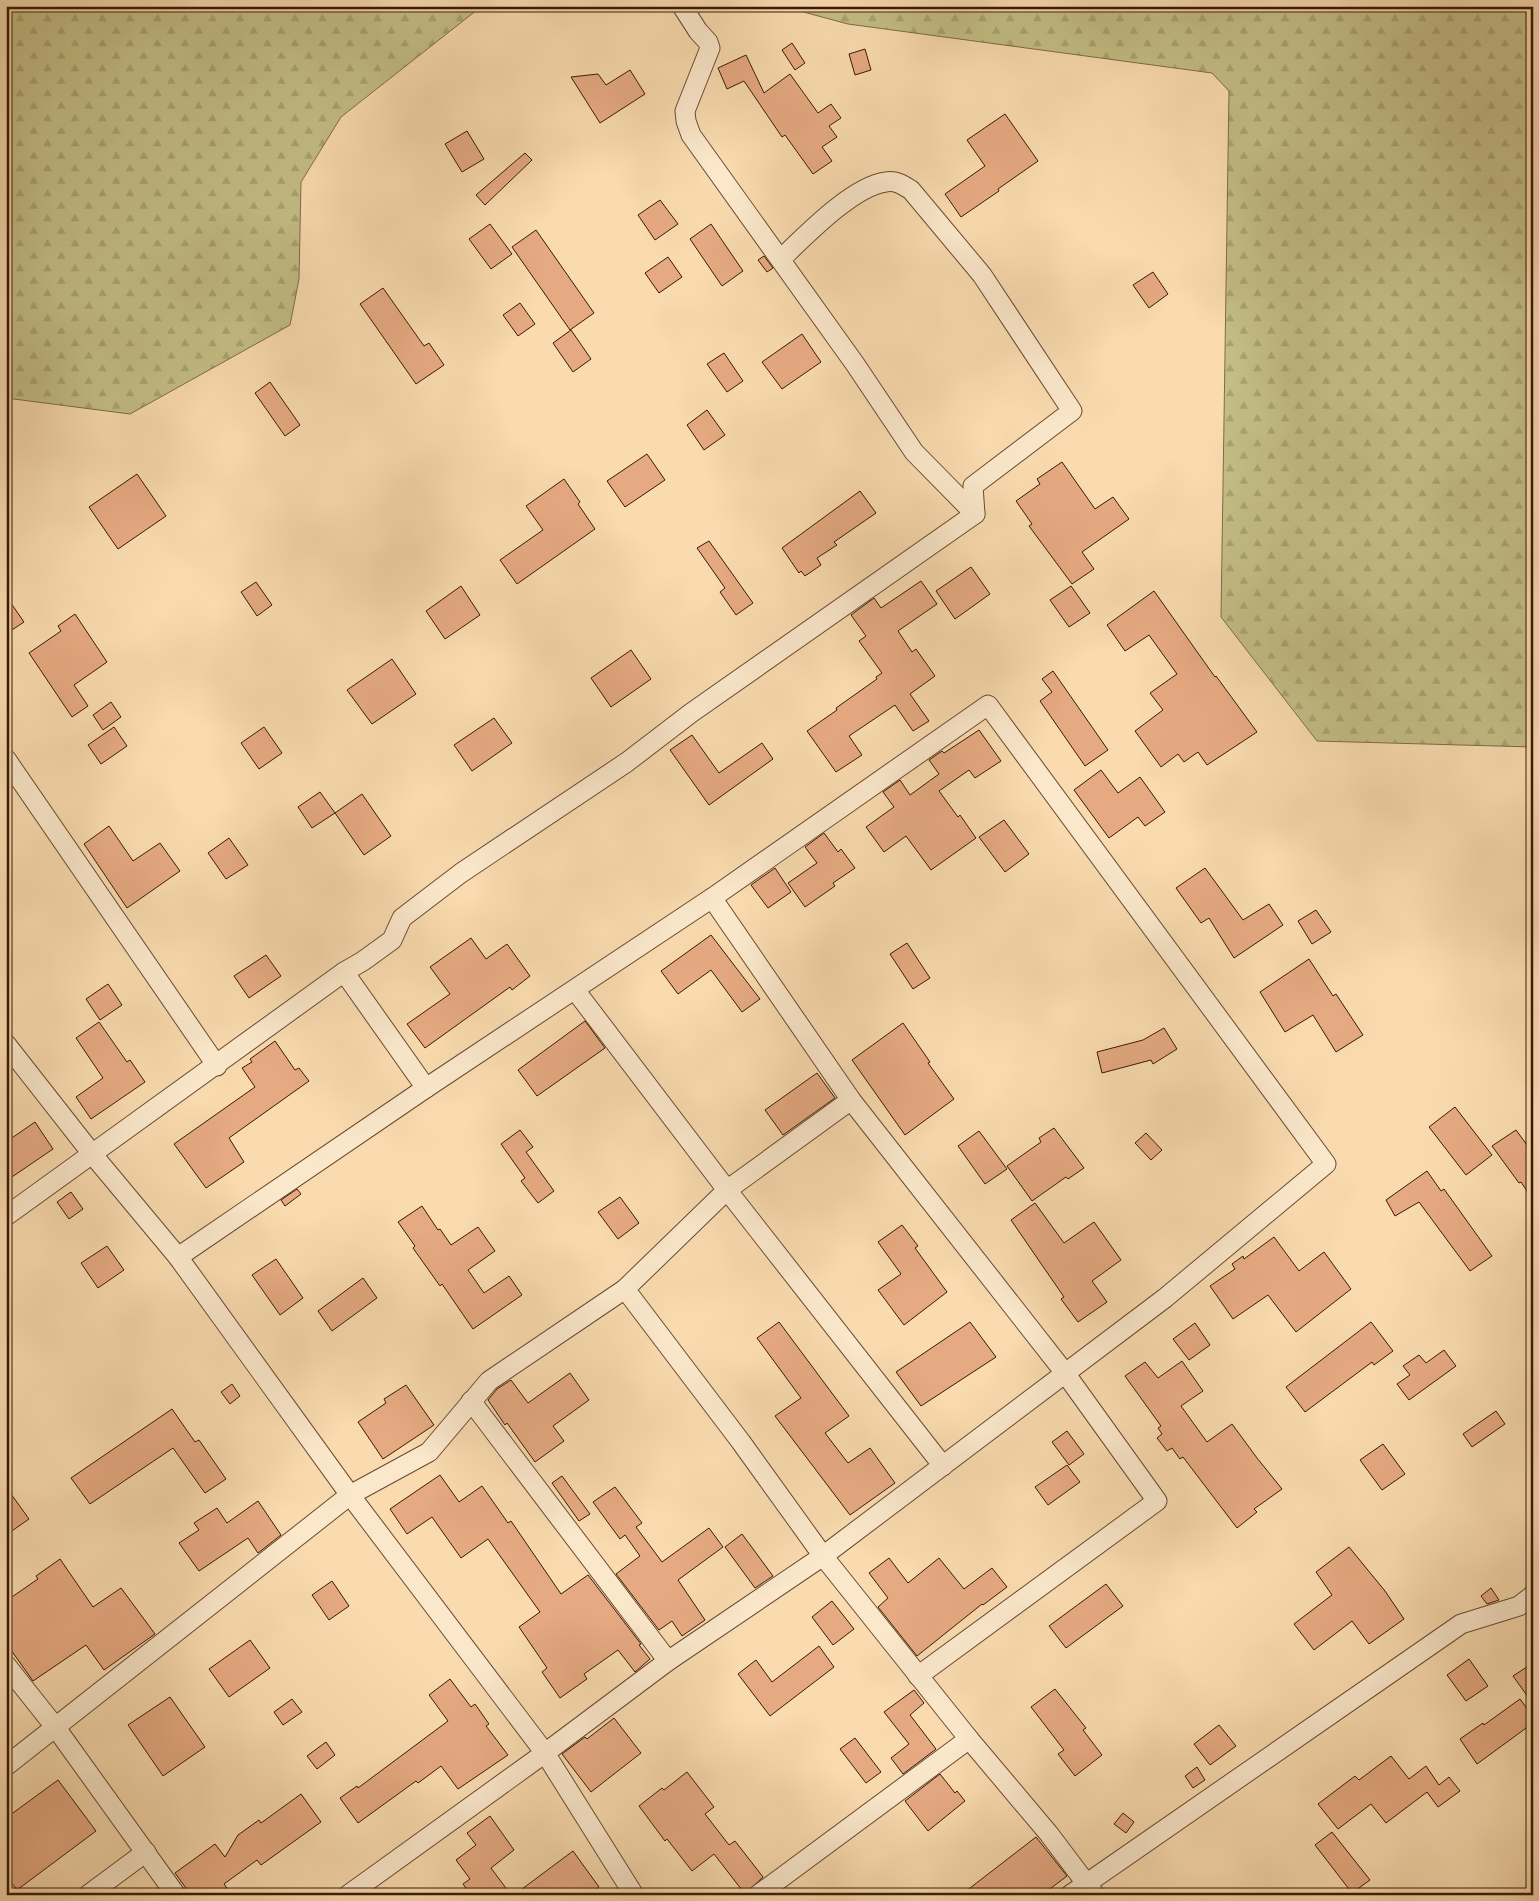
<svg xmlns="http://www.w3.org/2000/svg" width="1539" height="1901" font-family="Vollkorn,serif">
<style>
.forest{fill:url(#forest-firs);stroke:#7e6c46}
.building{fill:#e6aa82;stroke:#391906}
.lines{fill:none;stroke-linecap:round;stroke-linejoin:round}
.street-casing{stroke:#694a30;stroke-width:21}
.street{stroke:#fbe8cb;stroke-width:19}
</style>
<defs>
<pattern id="forest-firs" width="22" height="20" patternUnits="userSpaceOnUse" patternTransform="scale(1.25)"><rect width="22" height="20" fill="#c4be86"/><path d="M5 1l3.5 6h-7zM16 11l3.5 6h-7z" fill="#a9a372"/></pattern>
</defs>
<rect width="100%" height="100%" fill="#f9dbaf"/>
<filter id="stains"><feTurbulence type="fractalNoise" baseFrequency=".004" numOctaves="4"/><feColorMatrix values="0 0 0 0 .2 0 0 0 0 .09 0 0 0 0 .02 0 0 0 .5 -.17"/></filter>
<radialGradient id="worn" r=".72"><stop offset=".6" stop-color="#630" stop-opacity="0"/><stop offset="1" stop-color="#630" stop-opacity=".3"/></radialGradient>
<g class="forest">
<polygon points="6,6 482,6 341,117 301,182 299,279 290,325 130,414 6,398"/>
<polygon points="781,6 1533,6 1533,747 1317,741 1221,617 1229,91 1212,73 848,24"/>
</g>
<g class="building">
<polygon points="792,43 805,63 795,70 782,50"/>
<polygon points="865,49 871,70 855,75 849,54"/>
<polygon points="746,55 764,93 790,74 818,113 831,104 841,118 829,126 837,137 822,147 832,161 813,174 785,135 782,137 744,81 727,89 718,68"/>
<polygon points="630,70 645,94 600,123 571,77 598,74 606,85"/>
<polygon points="1005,114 1038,161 998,189 999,191 961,217 945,194 985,166 967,140"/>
<polygon points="467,131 484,159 462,172 445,144"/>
<polygon points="525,153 532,160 485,205 476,195"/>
<polygon points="660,200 678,224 655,240 638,215"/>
<polygon points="490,224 512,254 491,269 469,239"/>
<polygon points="711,224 743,271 722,286 690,239"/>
<polygon points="536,230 594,313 570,330 512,247"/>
<polygon points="764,256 773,268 767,272 758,260"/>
<polygon points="668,257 682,277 659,293 645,273"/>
<polygon points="1153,272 1168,294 1149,308 1133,285"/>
<polygon points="383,288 424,346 429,343 444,365 416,384 360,304"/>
<polygon points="520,303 535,324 518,336 503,315"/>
<polygon points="571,330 591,359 573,372 553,343"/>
<polygon points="802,334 821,362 782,389 762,362"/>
<polygon points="724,353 743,381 727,392 707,364"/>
<polygon points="270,382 300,425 285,436 255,393"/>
<polygon points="707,410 725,435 704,450 687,425"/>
<polygon points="647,454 665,480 625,507 607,481"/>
<polygon points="1062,462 1095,509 1113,497 1129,519 1082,552 1094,569 1072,584 1029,526 1032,524 1016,501 1040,484 1037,479"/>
<polygon points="137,474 166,516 118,549 89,507"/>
<polygon points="564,479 580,502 578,504 595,529 517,584 500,560 543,530 526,506"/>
<polygon points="860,491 876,513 834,542 837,545 817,558 821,565 805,576 801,571 799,573 782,548"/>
<polygon points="709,541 753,603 736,615 720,592 725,588 697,548"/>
<polygon points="971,567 990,594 955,619 936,591"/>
<polygon points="921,581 937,604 898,631 912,652 916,649 935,676 910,694 929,721 913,731 895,705 849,736 862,755 836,772 807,731 837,710 836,708 877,679 876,677 882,673 859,641 866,636 851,615 874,598 881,608"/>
<polygon points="256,582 272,605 257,616 241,592"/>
<polygon points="461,586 480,615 445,639 426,611"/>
<polygon points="1071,586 1090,613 1069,627 1050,600"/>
<polygon points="1154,591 1215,677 1216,676 1257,732 1207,765 1198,752 1184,762 1178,754 1161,767 1135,731 1163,710 1150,693 1177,674 1149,635 1125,651 1107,625"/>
<polygon points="6,596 24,622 6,634"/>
<polygon points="75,614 107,662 74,685 88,706 72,717 29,653 61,631 58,626"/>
<polygon points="631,650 651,679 611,707 591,678"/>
<polygon points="392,659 416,694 372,724 347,690"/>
<polygon points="1053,671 1108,750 1085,766 1040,701 1052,692 1042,679"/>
<polygon points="111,702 121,717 103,730 93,715"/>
<polygon points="494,718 512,743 472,771 454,745"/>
<polygon points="114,727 127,746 101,764 88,745"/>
<polygon points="264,727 282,753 259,769 241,743"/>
<polygon points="979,730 1001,761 975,778 969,770 939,791 958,817 960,815 976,838 931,870 906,836 884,852 866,827 894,807 883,792 900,780 910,795 939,774 929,760 942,751 944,753"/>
<polygon points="692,735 719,773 762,743 773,759 709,805 670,750"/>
<polygon points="1101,770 1118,793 1140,777 1165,812 1145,826 1138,817 1109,838 1074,790"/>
<polygon points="320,792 335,813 312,828 298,807"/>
<polygon points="362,794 391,836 364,855 335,813"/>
<polygon points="1004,820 1029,854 1005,872 979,837"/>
<polygon points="109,826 133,861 160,843 180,871 127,908 84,844"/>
<polygon points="824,833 838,852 841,849 855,868 833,883 835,886 805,907 788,883 817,863 805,847"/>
<polygon points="229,838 248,865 226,879 208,853"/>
<polygon points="775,868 791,892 768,908 751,885"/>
<polygon points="1205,868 1243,920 1269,904 1283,925 1234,958 1209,918 1201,923 1176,888"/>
<polygon points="1316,910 1331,932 1312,944 1298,921"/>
<polygon points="711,935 760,999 742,1012 711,970 678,994 661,971"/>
<polygon points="471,938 486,959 507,944 530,976 512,990 510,987 425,1048 407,1024 450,994 430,967"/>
<polygon points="907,943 930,978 913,989 890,954"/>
<polygon points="266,955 281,976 249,998 234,976"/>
<polygon points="1309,959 1333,996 1336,994 1363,1035 1336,1052 1313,1015 1285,1032 1260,992"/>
<polygon points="108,984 122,1005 100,1020 86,999"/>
<polygon points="585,1021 605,1048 537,1096 518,1070"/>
<polygon points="99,1022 127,1062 130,1060 145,1082 91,1119 76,1097 103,1078 76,1038"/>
<polygon points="903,1023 930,1062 928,1063 954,1099 905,1135 852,1060"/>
<polygon points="1164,1028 1177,1049 1153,1064 1151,1060 1102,1073 1097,1052 1143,1040"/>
<polygon points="275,1041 295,1070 299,1068 309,1081 229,1138 244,1162 206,1188 174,1144 255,1087 242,1068 252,1062 250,1059"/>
<polygon points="817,1073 835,1098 783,1135 765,1110"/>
<polygon points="1455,1107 1492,1155 1466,1175 1429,1127"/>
<polygon points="35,1122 53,1149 6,1181 6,1142"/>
<polygon points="1054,1128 1084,1168 1068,1179 1066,1177 1032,1201 1007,1166 1041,1142 1039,1138"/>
<polygon points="520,1130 533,1147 526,1152 554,1191 538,1203 521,1181 525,1178 501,1144"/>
<polygon points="1516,1130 1533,1153 1533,1200 1521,1182 1519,1183 1492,1146"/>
<polygon points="979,1131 1007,1169 985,1184 958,1146"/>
<polygon points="1146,1133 1162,1150 1151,1160 1135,1143"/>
<polygon points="1427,1171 1441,1191 1444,1189 1492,1256 1470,1271 1419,1202 1395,1216 1386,1200"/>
<polygon points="297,1189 301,1194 285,1206 281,1200"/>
<polygon points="71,1192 83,1209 69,1219 57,1202"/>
<polygon points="620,1197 639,1223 618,1239 598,1212"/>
<polygon points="1035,1203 1064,1243 1094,1222 1121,1260 1092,1281 1107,1302 1078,1322 1061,1299 1064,1297 1011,1220"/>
<polygon points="422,1206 438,1230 440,1229 451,1245 478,1227 495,1251 468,1270 484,1293 509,1276 522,1295 473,1329 442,1284 440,1286 413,1248 415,1246 398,1222"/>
<polygon points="902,1225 918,1246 915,1248 947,1292 904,1325 878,1290 901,1274 878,1242"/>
<polygon points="1274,1237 1299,1271 1324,1252 1351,1289 1296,1332 1268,1295 1233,1319 1210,1286 1235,1269 1232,1264 1243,1256 1244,1259"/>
<polygon points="107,1246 124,1270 98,1288 81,1263"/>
<polygon points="276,1259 303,1298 280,1315 252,1275"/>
<polygon points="363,1278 377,1298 332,1331 318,1311"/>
<polygon points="779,1322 849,1416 825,1433 848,1463 870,1448 895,1483 850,1515 775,1416 801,1398 757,1338"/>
<polygon points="970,1322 996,1357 921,1406 896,1372"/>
<polygon points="1371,1322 1393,1351 1374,1365 1372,1362 1305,1412 1286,1387"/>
<polygon points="1195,1323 1210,1345 1189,1360 1173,1339"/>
<polygon points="1444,1350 1456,1366 1409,1400 1397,1384 1410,1375 1403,1366 1419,1355 1426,1363"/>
<polygon points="1182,1361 1203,1391 1181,1406 1207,1442 1232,1424 1257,1458 1282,1489 1254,1509 1257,1512 1237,1528 1183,1457 1180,1459 1172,1448 1167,1451 1157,1438 1162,1434 1158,1428 1161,1426 1125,1376 1145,1362 1158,1378"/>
<polygon points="570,1373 589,1400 553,1426 564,1441 535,1462 507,1423 505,1425 488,1400 497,1389 511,1380 528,1403"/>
<polygon points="232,1384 240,1396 230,1404 221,1392"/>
<polygon points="406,1385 434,1425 383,1459 358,1422 386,1403 384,1399"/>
<polygon points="172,1409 195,1442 199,1440 226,1479 205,1493 173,1448 90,1504 71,1478"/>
<polygon points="1496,1411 1505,1424 1472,1447 1463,1434"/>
<polygon points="1067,1431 1084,1454 1069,1465 1052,1442"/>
<polygon points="1383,1444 1405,1474 1382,1490 1360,1460"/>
<polygon points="1067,1465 1080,1482 1048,1505 1035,1487"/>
<polygon points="440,1475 459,1502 482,1486 508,1523 511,1521 561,1594 588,1575 641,1644 639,1645 650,1659 635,1672 618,1650 584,1674 587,1679 560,1698 542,1672 547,1668 519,1627 540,1612 488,1539 461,1558 432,1517 407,1534 390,1509"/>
<polygon points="562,1476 590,1514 579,1521 552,1483"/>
<polygon points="6,1487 29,1519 6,1535"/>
<polygon points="615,1487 642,1523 636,1527 662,1562 709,1528 723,1547 678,1580 705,1620 682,1636 672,1621 659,1630 616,1574 640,1556 625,1535 620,1539 593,1502"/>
<polygon points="258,1501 281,1535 258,1553 248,1538 199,1571 179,1543 199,1530 194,1523 217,1508 227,1523"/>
<polygon points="742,1534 773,1576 755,1588 725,1547"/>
<polygon points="1349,1547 1385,1591 1404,1619 1369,1644 1352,1621 1314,1650 1294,1624 1332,1595 1316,1572"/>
<polygon points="889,1558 908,1583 939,1558 964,1589 992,1568 1007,1587 983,1605 982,1604 917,1656 878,1607 888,1598 869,1573"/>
<polygon points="60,1559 93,1607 121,1588 155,1634 104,1670 86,1645 33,1681 6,1643 6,1601 38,1579 36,1576"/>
<polygon points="332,1581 349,1606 329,1620 312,1595"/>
<polygon points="1106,1584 1123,1606 1066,1648 1049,1626"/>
<polygon points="1491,1588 1499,1600 1487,1604 1481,1596"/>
<polygon points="832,1601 854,1629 833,1645 812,1617"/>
<polygon points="250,1640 270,1668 229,1697 209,1669"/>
<polygon points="819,1646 834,1667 770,1716 738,1674 756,1660 772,1682"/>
<polygon points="1469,1659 1488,1686 1466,1701 1447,1675"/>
<polygon points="1533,1663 1533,1704 1513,1676"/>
<polygon points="450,1679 471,1707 475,1704 489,1724 486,1726 508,1755 458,1789 441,1766 418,1783 416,1781 358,1823 340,1798 357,1786 358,1788 448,1721 429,1695"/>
<polygon points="1055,1689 1086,1728 1083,1730 1102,1755 1075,1776 1058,1754 1064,1750 1031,1707"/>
<polygon points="914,1690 924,1703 910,1715 936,1749 903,1774 891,1758 909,1744 884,1712"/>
<polygon points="170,1697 205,1747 163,1776 128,1725"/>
<polygon points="292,1699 302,1712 283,1725 274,1712"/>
<polygon points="1520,1699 1533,1717 1533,1723 1477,1764 1460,1739 1483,1723 1484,1725"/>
<polygon points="614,1718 641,1753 591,1792 562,1754 585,1737 587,1739"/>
<polygon points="1219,1725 1236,1746 1210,1765 1194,1744"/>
<polygon points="855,1738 881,1772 866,1783 840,1749"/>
<polygon points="326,1742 335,1755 317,1769 307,1756"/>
<polygon points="1391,1756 1409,1779 1426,1766 1439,1785 1449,1777 1460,1791 1438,1807 1427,1792 1386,1823 1371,1804 1338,1829 1318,1804 1355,1776 1359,1780"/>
<polygon points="1197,1767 1205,1780 1193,1788 1185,1776"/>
<polygon points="687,1772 714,1807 705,1814 729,1845 735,1841 763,1877 745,1894 714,1854 692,1871 667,1839 665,1841 639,1806 662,1788 664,1790"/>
<polygon points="940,1774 955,1793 957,1791 965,1801 928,1831 905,1801"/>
<polygon points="58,1780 96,1831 17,1890 6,1875 6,1818"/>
<polygon points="301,1794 321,1822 261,1865 257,1860 224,1884 232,1895 191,1895 175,1873 215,1844 225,1857 238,1835 259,1820 261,1823"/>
<polygon points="1123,1813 1134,1822 1126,1833 1114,1824"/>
<polygon points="490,1816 514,1850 491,1868 511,1895 471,1895 463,1884 470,1879 456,1860 476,1845 467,1833"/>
<polygon points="1332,1832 1370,1880 1352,1893 1315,1845"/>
<polygon points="1036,1837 1067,1876 1042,1895 961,1895"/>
<polygon points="573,1851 599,1887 589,1895 514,1895"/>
</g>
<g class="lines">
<defs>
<g id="street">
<polyline points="682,6 698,31 708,42 710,48 685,111 686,121 691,135 855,364 914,452 975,514"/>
<polyline points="6,759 217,1066"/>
<polyline points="712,898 851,1100 1065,1373 1157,1501 918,1676"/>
<polyline points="344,972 426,1088"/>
<polyline points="575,990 727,1190 943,1466"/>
<polyline points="6,1044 93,1155 178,1257 350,1495 545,1753 634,1895"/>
<path d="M6,1216L344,972L363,961L392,940L402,918L461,873L627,762L691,713L975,514L973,486L1072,411L982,275L911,190C903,185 896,180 886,182C853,186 805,236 781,259"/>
<polyline points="178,1257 426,1088 712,898 988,705 1326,1164 1165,1298 823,1556 668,1661 545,1753 348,1895"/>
<polyline points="625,1289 741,1442 823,1556 969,1739 1049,1834 1095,1895"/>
<polyline points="471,1401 668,1661"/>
<polyline points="6,1665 56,1728 176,1895"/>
<polyline points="6,1766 350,1495 429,1452 489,1381 625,1289 727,1190 851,1100"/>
<polyline points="88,1895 146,1852"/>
<polyline points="758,1895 969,1739"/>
<polyline points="1070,1895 1461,1624 1519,1606 1533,1595"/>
</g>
</defs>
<use href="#street" class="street-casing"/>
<use href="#street" class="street"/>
</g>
<rect width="1539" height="1901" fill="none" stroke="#f9dbaf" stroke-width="25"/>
<rect x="8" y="8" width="1524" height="1886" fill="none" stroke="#391906" stroke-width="2.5"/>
<rect x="12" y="12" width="1514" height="1876" fill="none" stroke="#391906"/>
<rect width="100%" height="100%" filter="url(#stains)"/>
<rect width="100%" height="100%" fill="url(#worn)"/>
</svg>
